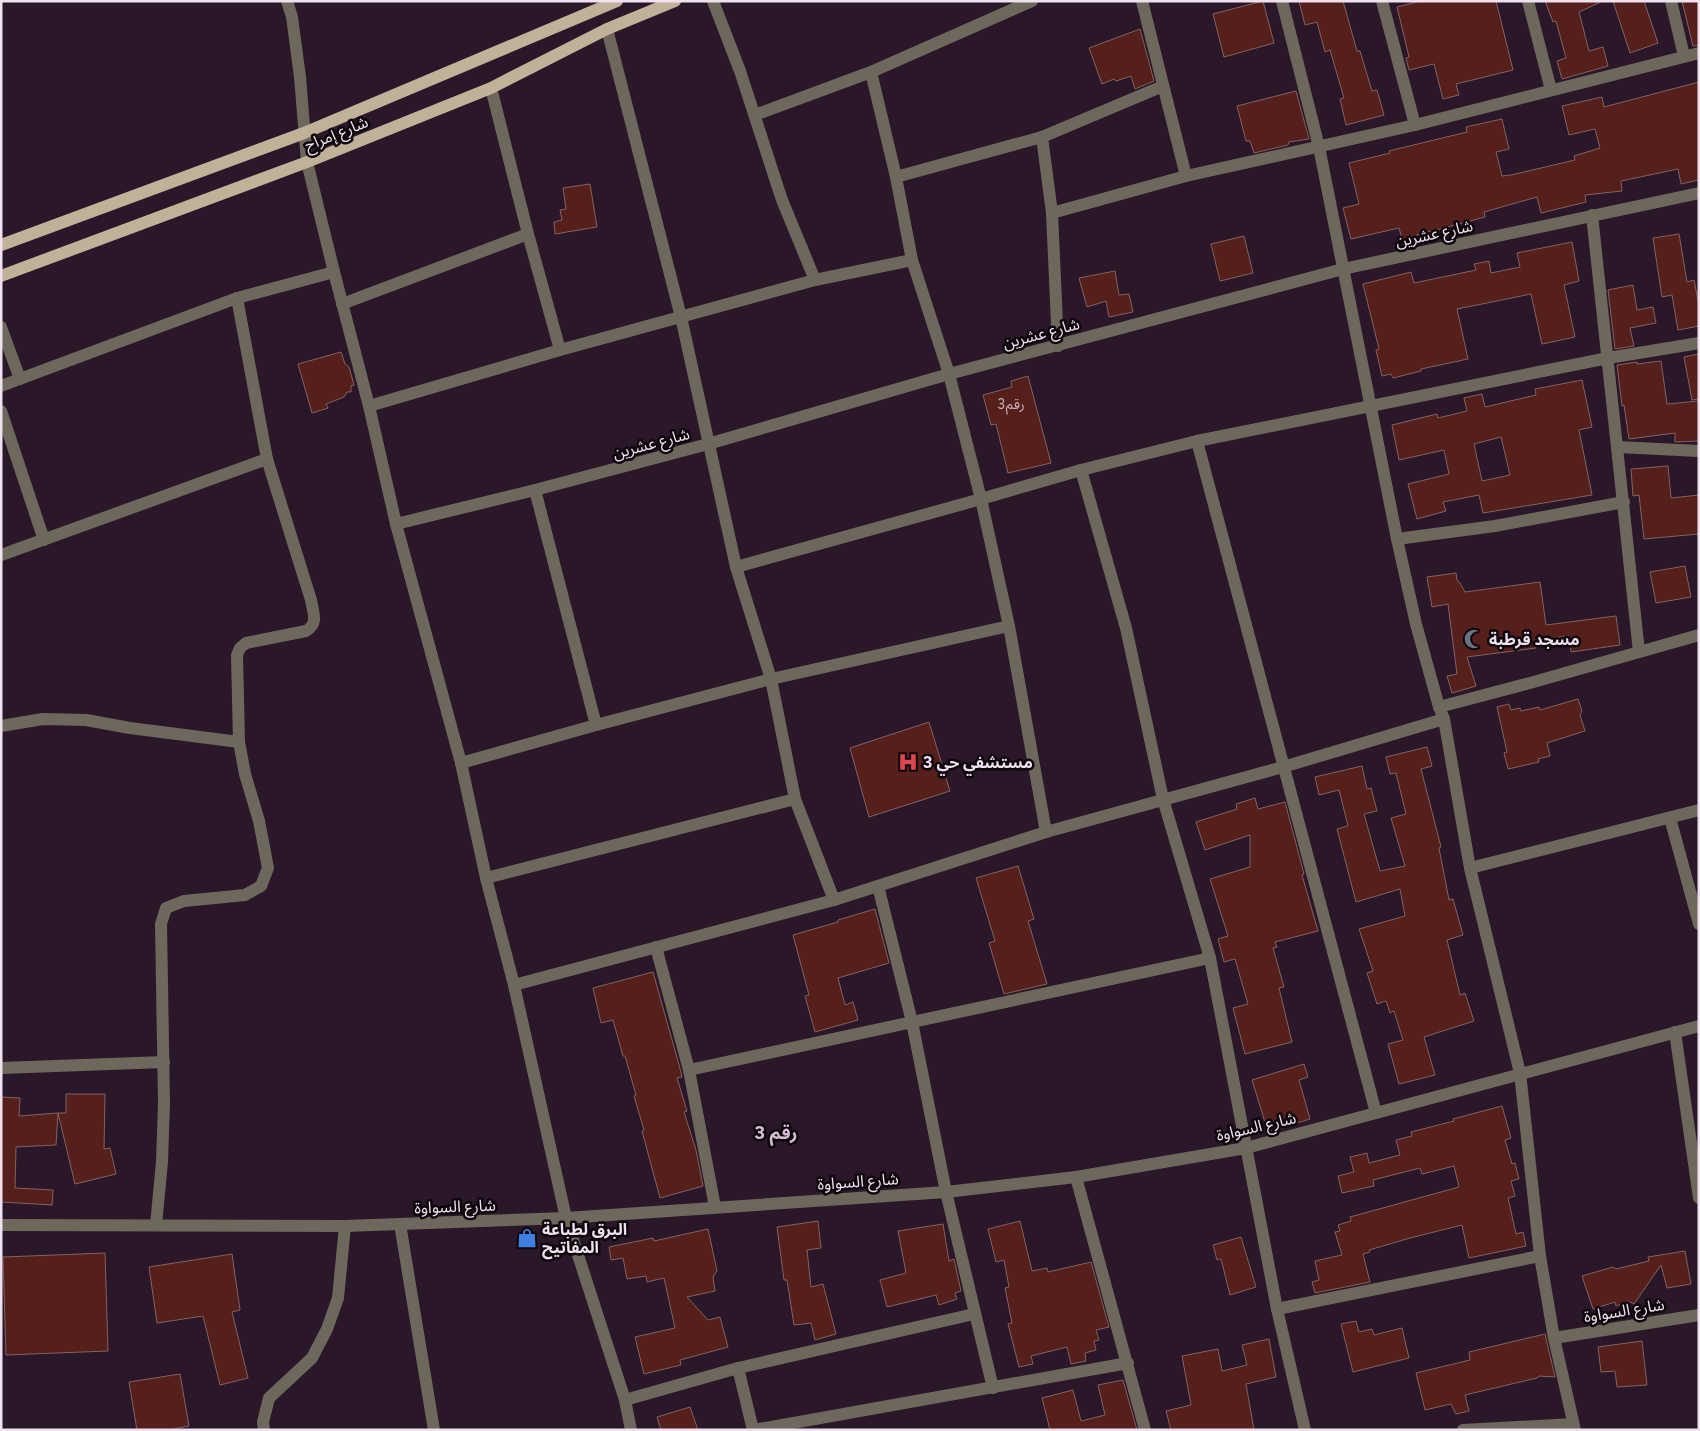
<svg xmlns="http://www.w3.org/2000/svg" width="1700" height="1431" font-family="'IBM Plex Sans','Noto Sans Arabic',sans-serif">
<style>
.building{fill:#551f1c;stroke:#84625f;fill-rule:evenodd}
.lines{fill:none;stroke-linecap:round;stroke-linejoin:round}
.minor{stroke:#6e685c;stroke-width:12}
.major{stroke:#c0b299;stroke-width:12}
.labels{text-anchor:middle;stroke-width:5;stroke-linejoin:round;paint-order:stroke}
.number-label{font-size:14px;fill:#c8b0ba}
.street-label{font-size:16px;fill:#efe1ee;stroke:#0e060d}
.poi-label{font-size:16px;font-weight:bold;fill:#efe1ee;stroke:#0e060d;text-anchor:start}
.neighbourhood-label{font-size:18px;font-weight:bold;fill:#d7bcd5;stroke:#0e060d}
</style>
<rect width="100%" height="100%" fill="#2a1729"/>
<g class="building">
<polygon points="1263,1 1274,43 1224,57 1213,14"/>
<polygon points="1299,1 1343,1 1357,51 1360,51 1372,91 1377,90 1384,115 1346,125 1340,99 1344,98 1330,50 1325,52 1317,22 1305,25"/>
<polygon points="1421,1 1496,1 1513,70 1456,84 1459,95 1443,99 1434,64 1409,70 1406,58 1409,57 1397,7"/>
<polygon points="1545,1 1603,1 1579,12 1589,51 1603,47 1608,66 1562,79 1557,61 1566,58 1556,21 1553,22"/>
<polygon points="1613,1 1644,1 1658,43 1630,53"/>
<polygon points="1682,1 1699,1 1699,45 1693,46"/>
<polygon points="1140,29 1154,81 1135,89 1131,76 1116,81 1114,79 1102,84 1089,48"/>
<polygon points="1699,82 1699,180 1681,184 1678,169 1621,181 1622,191 1585,195 1586,202 1541,213 1537,197 1484,212 1485,217 1402,239 1399,228 1351,239 1343,208 1359,204 1349,163 1390,153 1389,151 1467,132 1466,127 1502,119 1509,149 1496,152 1502,176 1511,175 1575,160 1574,156 1600,148 1595,129 1569,135 1562,106 1602,97 1604,107"/>
<polygon points="1296,91 1309,139 1289,142 1288,145 1254,153 1250,141 1246,141 1237,106"/>
<polygon points="590,184 597,227 555,234 554,222 562,220 560,210 566,209 563,188"/>
<polygon points="1679,234 1687,282 1694,280 1699,306 1699,326 1678,330 1672,295 1662,297 1653,238"/>
<polygon points="1244,236 1253,273 1220,281 1211,244"/>
<polygon points="1572,242 1579,281 1564,285 1575,337 1542,344 1531,294 1482,304 1457,309 1468,359 1421,369 1421,371 1393,378 1391,374 1382,376 1376,350 1379,349 1363,284 1411,272 1414,283 1476,270 1474,264 1489,261 1491,273 1520,267 1517,253"/>
<polygon points="1115,271 1119,295 1129,294 1133,312 1109,317 1106,301 1087,307 1079,278"/>
<polygon points="1633,285 1637,310 1653,307 1656,323 1630,328 1634,346 1615,349 1608,290"/>
<polygon points="341,352 345,364 349,367 354,385 351,386 351,392 347,392 344,397 326,404 328,408 312,413 298,364"/>
<polygon points="1699,354 1699,399 1692,400 1684,357"/>
<polygon points="1661,361 1667,404 1699,401 1699,441 1675,442 1675,433 1629,439 1624,405 1622,406 1617,365 1637,362 1637,364"/>
<polygon points="1028,376 1051,463 1008,473 996,424 991,425 983,395 1012,387 1011,381"/>
<path d="M1582,380L1592,427L1579,430L1592,495L1483,513L1479,495L1443,502L1446,511L1417,519L1408,484L1449,474L1444,450L1399,460L1392,425L1437,414L1438,418L1467,411L1464,398L1482,394L1485,407L1536,395L1535,389ZM1501,437L1510,475L1482,481L1474,444Z"/>
<polygon points="1668,466 1671,498 1699,495 1699,534 1644,539 1639,495 1633,496 1631,469"/>
<polygon points="1685,566 1691,597 1656,603 1650,572"/>
<polygon points="1456,573 1457,580 1460,583 1465,592 1540,582 1546,625 1616,616 1620,645 1571,652 1569,636 1535,640 1536,648 1467,657 1476,686 1452,693 1447,676 1457,674 1448,604 1432,607 1427,577"/>
<polygon points="1578,699 1582,711 1580,715 1585,731 1547,743 1550,756 1538,759 1539,762 1508,769 1504,753 1507,752 1497,707 1509,704 1511,710 1520,708 1521,711 1539,707 1540,710"/>
<polygon points="929,722 950,791 869,817 850,748"/>
<polygon points="1427,747 1432,766 1421,769 1441,847 1439,848 1449,900 1453,899 1463,935 1447,940 1460,995 1465,993 1474,1021 1424,1037 1435,1075 1399,1084 1388,1044 1403,1040 1394,1011 1390,1013 1386,1001 1377,1004 1367,973 1373,971 1359,929 1405,916 1400,889 1356,902 1337,829 1348,826 1339,790 1319,795 1315,777 1362,766 1367,789 1371,788 1377,811 1364,814 1380,871 1405,866 1391,818 1406,814 1396,773 1390,774 1386,757"/>
<polygon points="1255,798 1258,809 1285,802 1304,874 1302,875 1318,931 1275,942 1277,947 1273,948 1284,987 1279,988 1292,1042 1245,1054 1233,1008 1248,1004 1235,959 1224,962 1218,939 1228,936 1210,879 1250,867 1250,835 1205,850 1196,822 1237,809 1236,804"/>
<polygon points="1018,866 1034,919 1028,921 1047,984 1004,994 989,943 995,941 976,878"/>
<polygon points="875,909 889,963 838,978 845,1005 853,1002 858,1020 815,1032 805,996 809,995 793,935 838,922 838,920"/>
<polygon points="653,972 681,1072 682,1077 677,1078 687,1111 684,1112 696,1150 703,1186 660,1198 642,1131 644,1130 634,1096 636,1095 625,1056 623,1056 613,1020 601,1023 593,988"/>
<polygon points="1304,1064 1308,1077 1299,1080 1310,1119 1268,1132 1252,1080"/>
<polygon points="66,1094 105,1094 104,1149 110,1148 116,1174 75,1184 58,1113 66,1113"/>
<polygon points="1,1097 20,1098 19,1116 58,1113 56,1145 16,1147 15,1188 53,1190 52,1205 1,1202"/>
<polygon points="1502,1106 1511,1138 1505,1140 1512,1164 1515,1163 1519,1179 1511,1181 1515,1196 1508,1198 1516,1234 1523,1232 1526,1246 1469,1258 1462,1225 1410,1238 1369,1250 1370,1252 1363,1254 1370,1282 1315,1293 1312,1282 1319,1280 1315,1261 1342,1255 1335,1232 1340,1231 1338,1225 1351,1221 1350,1217 1459,1187 1454,1166 1422,1174 1420,1168 1373,1180 1374,1186 1342,1193 1338,1176 1354,1172 1350,1157 1367,1153 1369,1163 1400,1155 1396,1140 1412,1136 1411,1132 1454,1121 1453,1119"/>
<polygon points="818,1221 821,1248 807,1250 811,1287 823,1284 836,1334 815,1340 811,1323 794,1325 787,1280 784,1280 777,1227"/>
<polygon points="1020,1221 1032,1271 1047,1268 1048,1272 1091,1262 1109,1327 1096,1330 1099,1340 1094,1341 1096,1350 1085,1353 1086,1361 1071,1364 1067,1347 1031,1356 1033,1364 1019,1367 1008,1324 1012,1323 1005,1288 1009,1287 1004,1260 996,1262 988,1229"/>
<polygon points="943,1224 949,1261 954,1259 961,1291 955,1293 957,1299 939,1305 936,1295 887,1307 880,1280 906,1273 898,1231"/>
<polygon points="708,1229 717,1271 713,1277 715,1291 687,1297 708,1320 720,1317 728,1347 680,1360 681,1365 644,1374 635,1337 675,1328 664,1278 647,1282 646,1276 627,1279 623,1258 611,1260 609,1247 653,1238 654,1241"/>
<polygon points="1241,1237 1256,1287 1230,1295 1221,1259 1217,1260 1213,1245"/>
<polygon points="1685,1251 1691,1284 1667,1288 1661,1265 1634,1304 1628,1301 1616,1306 1615,1302 1593,1309 1582,1276 1613,1267 1616,1269 1649,1261 1648,1257"/>
<polygon points="105,1253 108,1351 6,1355 3,1257"/>
<polygon points="232,1254 240,1310 232,1312 248,1378 220,1385 203,1316 157,1323 149,1267"/>
<polygon points="1356,1321 1359,1332 1372,1329 1374,1335 1402,1328 1409,1358 1353,1372 1341,1324"/>
<polygon points="1545,1334 1555,1377 1539,1376 1537,1378 1465,1395 1469,1411 1456,1414 1451,1404 1425,1410 1416,1373 1470,1360 1469,1352"/>
<polygon points="1269,1339 1276,1377 1246,1384 1254,1430 1171,1430 1166,1411 1191,1405 1182,1356 1218,1349 1222,1371 1247,1365 1242,1345"/>
<polygon points="1642,1341 1647,1385 1617,1387 1615,1371 1601,1372 1598,1347"/>
<polygon points="180,1374 189,1426 168,1430 137,1430 129,1382"/>
<polygon points="1123,1380 1137,1430 1050,1430 1042,1398 1073,1390 1081,1421 1105,1415 1098,1385"/>
<polygon points="690,1407 698,1430 661,1430 657,1417"/>
</g>
<g class="lines">
<g class="minor">
<polyline points="287,1 292,17 300,77 307,162 334,272 369,406 396,524 461,763 486,878 514,985 566,1218 625,1400 631,1430"/>
<polyline points="713,1 740,71 782,200 815,280"/>
<polyline points="1142,1 1186,176"/>
<polyline points="1282,1 1319,147 1397,539 1416,624 1439,707 1444,719 1470,868 1520,1073 1540,1256 1554,1338 1575,1430"/>
<polyline points="1382,1 1415,125"/>
<polyline points="1528,1 1551,90"/>
<polyline points="1671,1 1684,56"/>
<polyline points="607,29 681,317 736,567 771,679 795,799 834,900"/>
<polyline points="871,72 896,177 912,260 949,374 981,499 1009,626 1046,832"/>
<polyline points="491,88 528,234 560,350"/>
<polyline points="755,115 871,72 1032,1"/>
<polyline points="1042,137 1052,213 1058,346"/>
<polyline points="896,177 1042,137 1163,86"/>
<polyline points="1052,213 1186,176 1415,125 1699,53"/>
<polyline points="1592,215 1639,652"/>
<polyline points="342,304 528,234"/>
<polyline points="1,327 20,379"/>
<polyline points="1,386 237,298 334,272"/>
<polyline points="369,406 560,350 815,280 912,260"/>
<polyline points="1,411 44,540"/>
<polyline points="1197,441 1376,1113"/>
<polyline points="1618,447 1699,451"/>
<polyline points="1081,470 1126,628 1163,799 1210,958 1277,1309 1305,1430"/>
<polyline points="535,490 596,725"/>
<polyline points="396,524 535,490 708,444 949,374 1343,269 1699,193"/>
<polyline points="1397,539 1495,526 1624,502"/>
<polyline points="1,555 267,459 237,298"/>
<polyline points="736,567 981,499 1081,470 1197,441 1608,358 1699,343"/>
<polyline points="1439,707 1530,683 1699,635"/>
<polyline points="1,726 43,719 86,720 130,728 239,742"/>
<polyline points="461,763 596,725 771,679 1009,626"/>
<polyline points="1670,818 1699,924"/>
<polyline points="1470,868 1699,810"/>
<polyline points="486,878 795,799"/>
<polyline points="878,886 912,1022 946,1192 993,1388"/>
<polyline points="656,947 689,1070 715,1207"/>
<polyline points="514,985 834,900 1046,832 1283,767 1444,719"/>
<polyline points="1675,1032 1699,1198"/>
<polyline points="1,1068 164,1062"/>
<polyline points="689,1070 1210,958"/>
<polyline points="1076,1177 1145,1430"/>
<polyline points="400,1224 434,1430"/>
<polyline points="1,1225 345,1226 566,1218 946,1192 1076,1177 1246,1148 1699,1026"/>
<path d="M156,1225L162,1162L164,1103L161,924L166,908L184,901L245,895L261,886L268,868L259,821L245,774L239,742L237,655L240,648L246,643L306,631C319,623 313,613 311,600L267,459"/>
<polyline points="1277,1309 1540,1256"/>
<polyline points="1554,1338 1699,1315"/>
<polyline points="738,1368 753,1430"/>
<polyline points="625,1400 738,1368 974,1314"/>
<polyline points="264,1430 263,1422 269,1398 312,1358 327,1329 338,1298 345,1226"/>
<polyline points="754,1430 1128,1363"/>
<polyline points="1463,1430 1573,1424"/>
</g>
<g class="major">
<polyline points="1,245 304,133 617,1"/>
<polyline points="1,276 307,162 491,88 607,29 675,1"/>
</g>
</g>
<defs>
<symbol id="mosque-bare" viewBox="-9 -9 18 18"><path d="M3.5-4.9A6 6 0 1 0 3.5 4.9A5 5 0 1 1 3.5-4.9Z" fill="#6b7280" stroke="#0e060d" stroke-width="2.5" paint-order="stroke"/></symbol>
<symbol id="hospital-bare" viewBox="-9 -9 18 18"><path d="M-5-5h3v3.5h4V-5h3V5h-3V1.5h-4V5h-3Z" fill="#e0444e" stroke="#0e060d" stroke-width="2.5" paint-order="stroke"/></symbol>
<symbol id="shop-bare" viewBox="-9 -9 18 18"><path d="M-5-2.5h2.3a2.7 3.5 0 0 1 5.4 0H5L5.5 6h-11ZM-1.5-2.5h3a1.5 2.3 0 0 0-3 0Z" fill="#3f7fe0" stroke="#0e060d" stroke-width="2.5" paint-order="stroke"/></symbol>
</defs>
<g fill-rule="evenodd">
<use href="#mosque-bare" x="1460" y="625" width="28" height="28"/>
<use href="#hospital-bare" x="894" y="748" width="28" height="28"/>
<use href="#shop-bare" x="513" y="1224" width="28" height="28"/>
</g>
<g class="labels">
<g class="number-label">
<text x="1011" y="409">رقم3</text>
</g>
<g class="street-label">
<text transform="translate(336 133) rotate(-22)" y="6">شارع إمراح</text>
<text transform="translate(1434 233) rotate(-12)" y="6">شارع عشرين</text>
<text transform="translate(1041 333) rotate(-15)" y="6">شارع عشرين</text>
<text transform="translate(651 443) rotate(-15)" y="6">شارع عشرين</text>
<text transform="translate(1256 1126) rotate(-13)" y="6">شارع السواوة</text>
<text transform="translate(858 1181) rotate(-4)" y="6">شارع السواوة</text>
<text transform="translate(455 1206) rotate(-2)" y="6">شارع السواوة</text>
<text transform="translate(1624 1310) rotate(-9)" y="6">شارع السواوة</text>
</g>
<g class="poi-label">
<text x="1489" y="645">مسجد قرطبة</text>
<text x="923" y="768">مستشفي حي 3</text>
<text x="542" y="1235">البرق لطباعة<tspan x="542" dy="18">المفاتيح</tspan></text>
</g>
<g class="neighbourhood-label">
<text x="776" y="1139">رقم 3</text>
</g>
</g>
<rect width="1700" height="1431" fill="none" stroke="#efe1ee" stroke-width="5"/>
</svg>
